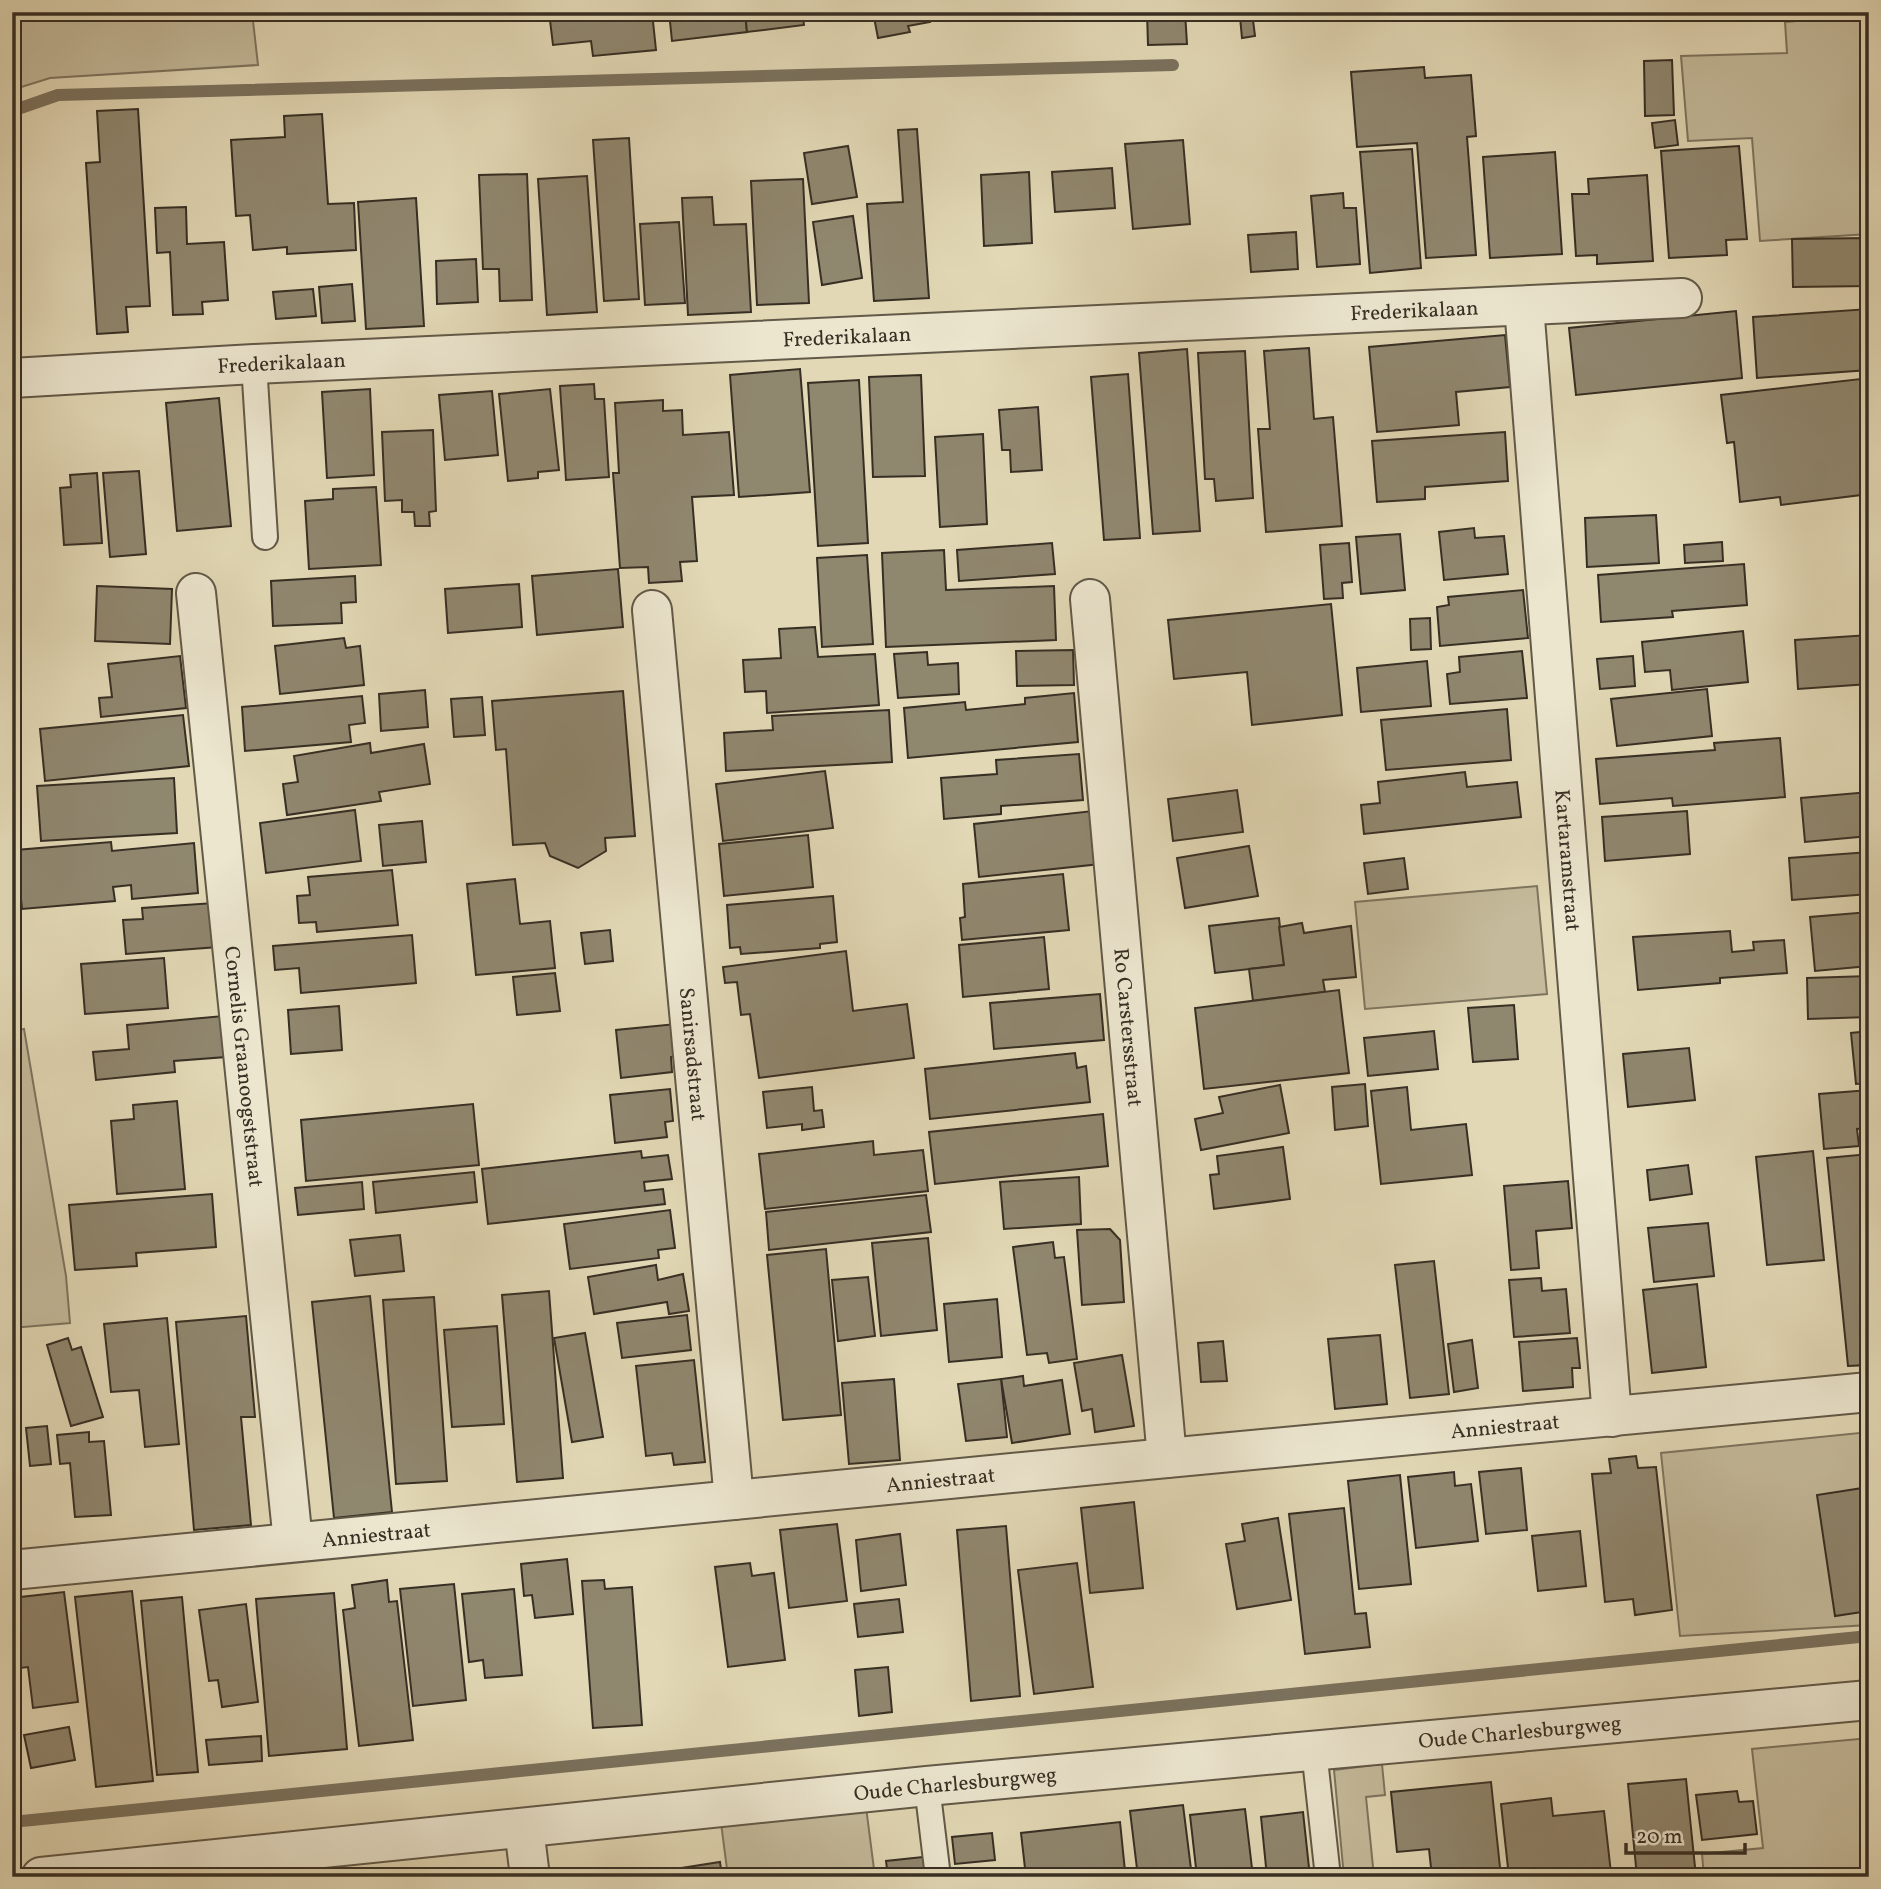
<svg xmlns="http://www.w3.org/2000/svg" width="1881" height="1889" font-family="Vollkorn,serif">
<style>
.green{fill:#c5bb9c;stroke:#7e7560;stroke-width:2}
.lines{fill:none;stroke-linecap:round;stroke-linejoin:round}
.stream{stroke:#7b725e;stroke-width:12}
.building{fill:#90876f;stroke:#372f24;stroke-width:2}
.service-casing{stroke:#625948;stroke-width:28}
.minor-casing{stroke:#625948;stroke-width:42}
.service{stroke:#ece6cf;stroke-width:24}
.minor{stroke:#ece6cf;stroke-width:38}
.labels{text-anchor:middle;stroke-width:6;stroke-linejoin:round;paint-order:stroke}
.street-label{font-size:21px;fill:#372f24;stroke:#ece6cf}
</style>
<rect width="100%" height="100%" fill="#e2d8b5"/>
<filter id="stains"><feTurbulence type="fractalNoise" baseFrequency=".00286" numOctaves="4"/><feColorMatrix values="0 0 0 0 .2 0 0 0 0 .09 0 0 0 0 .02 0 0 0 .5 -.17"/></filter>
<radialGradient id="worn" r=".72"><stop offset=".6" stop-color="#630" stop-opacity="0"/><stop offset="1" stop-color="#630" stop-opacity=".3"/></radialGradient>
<g class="green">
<polygon points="36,12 252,12 258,65 50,78 12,90 12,22"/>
<polygon points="1869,15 1869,234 1760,241 1752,138 1688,141 1681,56 1787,53 1785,22"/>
<polygon points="1537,886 1547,994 1365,1009 1355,902"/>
<polygon points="24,1029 66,1276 70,1323 12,1328 12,1031"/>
<polygon points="1869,1432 1869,1625 1680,1636 1661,1453"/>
<polygon points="1869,1738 1869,1877 1704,1877 1702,1854 1763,1848 1752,1749"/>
<polygon points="1382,1764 1385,1795 1366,1797 1374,1877 1344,1877 1334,1770"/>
<polygon points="866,1807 875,1877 728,1877 721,1823"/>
</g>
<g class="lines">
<g class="stream">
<polyline points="12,111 58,95 1173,65"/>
<polyline points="12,1822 1869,1636"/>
</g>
</g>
<g class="building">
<polygon points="549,12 652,12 656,50 593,56 591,41 553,45"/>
<polygon points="669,12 745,12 747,32 672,41"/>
<polygon points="745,12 802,12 804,25 747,32"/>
<polygon points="873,12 928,12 930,22 908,26 910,32 878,38"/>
<polygon points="1147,12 1185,12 1187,44 1148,45"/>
<polygon points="1193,12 1252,12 1255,36 1242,38 1240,17 1194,21"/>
<polygon points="1672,60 1674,115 1645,116 1644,61"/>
<polygon points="1424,67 1425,78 1471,75 1476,136 1467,137 1476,255 1426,258 1417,143 1357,147 1351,72"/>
<polygon points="138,109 150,306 126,307 128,332 97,334 86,163 100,162 97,111"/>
<polygon points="322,114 328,204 354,203 356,250 287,254 287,247 253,250 250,215 236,216 231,140 285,137 284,116"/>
<polygon points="1675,120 1678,145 1655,148 1652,123"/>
<polygon points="917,129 929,298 874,301 867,204 903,202 898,130"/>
<polygon points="629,138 639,299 604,301 593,140"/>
<polygon points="1183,140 1190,224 1133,229 1125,144"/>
<polygon points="848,146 857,197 812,204 804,153"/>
<polygon points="1739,146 1747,239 1726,240 1727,255 1669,258 1661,151"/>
<polygon points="1412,149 1421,268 1370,273 1360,152"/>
<polygon points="1555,152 1562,254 1490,258 1483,157"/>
<polygon points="1112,168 1115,208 1055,212 1052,172"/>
<polygon points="1029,172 1032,243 984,246 981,175"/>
<polygon points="527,174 532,300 500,301 499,269 483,269 479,175"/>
<polygon points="1647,175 1653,261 1597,264 1597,255 1576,256 1572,194 1589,194 1588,179"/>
<polygon points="587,176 597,312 547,315 538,179"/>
<polygon points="803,179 809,303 757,305 751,181"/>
<polygon points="1343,193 1344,208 1356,208 1360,264 1317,267 1311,196"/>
<polygon points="712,197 714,225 746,224 751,312 688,315 682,198"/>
<polygon points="416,198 424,326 366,329 358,202"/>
<polygon points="12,205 17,263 12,263"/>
<polygon points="186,207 187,244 224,242 228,300 202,302 203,314 173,315 170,252 157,253 155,208"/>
<polygon points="853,216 862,278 822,285 813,222"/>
<polygon points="679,222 685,303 645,305 640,224"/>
<polygon points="1296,232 1298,269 1251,272 1248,235"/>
<polygon points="1869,238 1869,286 1793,287 1792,239"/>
<polygon points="476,259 478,302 437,304 436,261"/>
<polygon points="352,284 355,321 322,323 319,287"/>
<polygon points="313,289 316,316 276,319 273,292"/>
<polygon points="1869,309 1869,370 1757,378 1753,317"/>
<polygon points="1736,311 1742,378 1576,395 1569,328"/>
<polygon points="1505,335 1510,387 1456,392 1459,425 1377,432 1369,347"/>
<polygon points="1309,348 1314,419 1333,417 1342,526 1266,532 1258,429 1270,429 1264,351"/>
<polygon points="1187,349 1200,531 1153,534 1139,353"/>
<polygon points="1245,351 1253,498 1216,501 1214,479 1205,479 1198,353"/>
<polygon points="800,369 810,492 739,497 730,375"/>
<polygon points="1128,374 1140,538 1104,540 1091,377"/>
<polygon points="921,375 925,476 873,477 869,377"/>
<polygon points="1869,378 1869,494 1781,505 1780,497 1740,502 1734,442 1727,443 1721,395"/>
<polygon points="859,380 868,543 818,546 808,383"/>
<polygon points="594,384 595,399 604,399 609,477 566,480 560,386"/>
<polygon points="370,389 374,475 327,478 322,392"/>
<polygon points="550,389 559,470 538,472 538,478 508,481 499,394"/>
<polygon points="492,391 498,455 445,460 439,395"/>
<polygon points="219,398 231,526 177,531 166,403"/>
<polygon points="663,400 663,411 682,410 683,435 729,432 734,495 692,497 697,561 680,562 682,581 649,583 648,567 620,568 613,473 619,473 615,403"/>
<polygon points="1038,407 1042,470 1011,472 1010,450 1002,450 999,410"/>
<polygon points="433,430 436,511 429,512 430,526 415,526 414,512 402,512 402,500 385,501 382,432"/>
<polygon points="1505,432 1508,481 1425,487 1425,499 1377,502 1372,441"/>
<polygon points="983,434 987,524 940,527 935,437"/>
<polygon points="139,471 146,554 110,557 103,473"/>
<polygon points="97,473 102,543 64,545 60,488 71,487 70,475"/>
<polygon points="376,487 381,565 309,569 305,501 333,499 333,489"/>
<polygon points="1656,515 1659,563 1587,567 1585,518"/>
<polygon points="1474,528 1475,538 1504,536 1508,574 1444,580 1439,532"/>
<polygon points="1400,534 1405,590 1361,594 1356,537"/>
<polygon points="1722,542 1723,561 1685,563 1684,545"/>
<polygon points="1052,543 1055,574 959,581 957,550"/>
<polygon points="1349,543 1352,582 1342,583 1343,598 1324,599 1320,545"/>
<polygon points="944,550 946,590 1054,586 1056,640 886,647 882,553"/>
<polygon points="867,555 873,644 822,647 817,558"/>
<polygon points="1744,564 1747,605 1672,611 1673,617 1601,622 1598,575"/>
<polygon points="618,569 623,627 537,635 532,576"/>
<polygon points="355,576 356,602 341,603 342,623 273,626 271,581"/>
<polygon points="519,584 522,627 448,633 445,589"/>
<polygon points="97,586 172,589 170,644 95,641"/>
<polygon points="1523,590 1528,638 1440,646 1437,607 1449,605 1448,597"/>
<polygon points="1331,604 1342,715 1252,725 1247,672 1174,679 1168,620"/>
<polygon points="1430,618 1431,649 1411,650 1410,619"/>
<polygon points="815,627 818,657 875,654 879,705 767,713 766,691 745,692 743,660 781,658 779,629"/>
<polygon points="1743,631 1748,682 1672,690 1670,670 1645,672 1642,642"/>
<polygon points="1869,635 1869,684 1798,689 1795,640"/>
<polygon points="344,638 346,648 360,646 364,685 280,694 275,646"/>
<polygon points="1073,650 1074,685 1017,686 1016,651"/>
<polygon points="1522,651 1527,698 1450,704 1447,674 1460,672 1459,657"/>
<polygon points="927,652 928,665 958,663 959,694 898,698 894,654"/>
<polygon points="180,656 186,708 101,717 99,698 112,697 108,664"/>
<polygon points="1633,656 1635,686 1600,689 1597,659"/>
<polygon points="1427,661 1431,706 1361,712 1357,668"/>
<polygon points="1707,689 1712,736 1617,746 1611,699"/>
<polygon points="425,690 428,727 381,731 379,694"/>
<polygon points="623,691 635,836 605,838 606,851 578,868 550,856 545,843 513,845 506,749 496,750 492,701"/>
<polygon points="1074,693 1078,742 908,758 904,708 965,702 966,710 1025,704 1025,698"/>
<polygon points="362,696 365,723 349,725 351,742 245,751 242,707"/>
<polygon points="482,697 485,735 454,737 451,699"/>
<polygon points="1507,709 1511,760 1386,770 1381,720"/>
<polygon points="889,710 892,762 726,771 724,733 773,730 772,716"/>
<polygon points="183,715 189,766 45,781 40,729"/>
<polygon points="1780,738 1785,797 1673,806 1672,798 1600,804 1596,759 1715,750 1714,743"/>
<polygon points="370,743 371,753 424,744 430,784 379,792 381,801 287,815 283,784 298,782 294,756"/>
<polygon points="1079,754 1083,800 1001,806 1001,814 944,819 941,778 997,774 996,760"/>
<polygon points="825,771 833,828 723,841 716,784"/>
<polygon points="1465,772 1467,787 1517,782 1521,817 1364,834 1361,805 1380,803 1378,782"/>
<polygon points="174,778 177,833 41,841 37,786"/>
<polygon points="1237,790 1243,832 1173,841 1168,799"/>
<polygon points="1869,792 1869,836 1805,842 1801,798"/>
<polygon points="355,810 361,861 266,873 260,823"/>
<polygon points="1093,811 1100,864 979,877 974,824"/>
<polygon points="1687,811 1690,854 1605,861 1602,817"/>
<polygon points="422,821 426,862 383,866 379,825"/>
<polygon points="808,835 813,887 724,896 719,844"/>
<polygon points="111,842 112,851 194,843 198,893 132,899 131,885 113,887 115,901 22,909 16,850"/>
<polygon points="1249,846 1258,896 1185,908 1177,858"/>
<polygon points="1869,852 1869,894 1792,900 1789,858"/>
<polygon points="1404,858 1408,889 1368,894 1364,863"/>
<polygon points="392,870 398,925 317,932 316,922 299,923 297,896 310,895 308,877"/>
<polygon points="1063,874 1069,930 962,940 960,918 965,917 963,884"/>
<polygon points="515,879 520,924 550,921 555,968 476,975 467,884"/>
<polygon points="833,896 837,942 820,944 820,948 741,954 740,947 730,948 727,905"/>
<polygon points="214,903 218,947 126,954 123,920 143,919 142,908"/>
<polygon points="1869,912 1869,966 1815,971 1810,917"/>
<polygon points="1279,918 1284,965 1215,973 1209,926"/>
<polygon points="1302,923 1304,933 1351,926 1356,977 1323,980 1325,992 1253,1001 1249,969 1284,965 1279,927"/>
<polygon points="610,930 613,961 585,964 581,933"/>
<polygon points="1730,931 1732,952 1754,950 1753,942 1784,940 1787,973 1720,978 1720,983 1638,990 1633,937"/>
<polygon points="412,935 416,983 301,993 299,968 275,970 273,946"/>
<polygon points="1044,937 1049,989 963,997 959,945"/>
<polygon points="846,951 853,1011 907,1004 914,1058 759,1078 750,1014 741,1015 737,982 725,983 723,967"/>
<polygon points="164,958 168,1008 85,1014 81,964"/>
<polygon points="555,973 560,1011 517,1015 513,977"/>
<polygon points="1869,976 1869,1017 1808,1019 1807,978"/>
<polygon points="1339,990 1349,1073 1204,1089 1195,1008"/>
<polygon points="1100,994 1104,1040 994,1049 990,1003"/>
<polygon points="1514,1005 1518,1059 1473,1062 1468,1008"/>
<polygon points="339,1006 342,1050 291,1054 288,1010"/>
<polygon points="223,1016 226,1057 174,1061 175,1072 96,1080 93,1052 129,1049 127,1025"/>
<polygon points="676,1024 678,1056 671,1057 672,1072 621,1078 616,1030"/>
<polygon points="1434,1031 1438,1069 1368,1076 1364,1038"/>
<polygon points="1869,1031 1869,1083 1856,1084 1851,1033"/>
<polygon points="1689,1048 1695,1100 1628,1107 1623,1054"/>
<polygon points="1075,1053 1077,1068 1086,1066 1090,1102 930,1119 925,1069"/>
<polygon points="1365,1084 1368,1126 1335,1130 1332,1087"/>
<polygon points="1280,1085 1289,1133 1201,1150 1195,1119 1223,1113 1219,1097"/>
<polygon points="812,1087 814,1111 822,1110 824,1127 802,1130 802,1124 767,1128 763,1092"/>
<polygon points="1407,1087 1411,1130 1466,1124 1472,1175 1381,1184 1371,1091"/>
<polygon points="670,1089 673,1121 665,1122 667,1137 615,1143 610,1095"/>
<polygon points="1869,1090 1869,1128 1857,1129 1859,1146 1824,1149 1819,1094"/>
<polygon points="177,1101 185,1189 117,1194 111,1121 134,1119 133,1105"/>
<polygon points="473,1104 479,1165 306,1181 301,1120"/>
<polygon points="1103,1114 1108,1166 935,1184 929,1132"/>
<polygon points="873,1141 874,1155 923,1150 928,1191 765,1209 759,1154"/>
<polygon points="1283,1147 1290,1199 1214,1209 1210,1175 1219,1174 1217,1156"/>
<polygon points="641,1151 642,1158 668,1155 672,1179 644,1182 645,1191 663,1189 665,1204 488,1224 482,1169"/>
<polygon points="1813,1151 1824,1260 1767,1265 1756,1157"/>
<polygon points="1869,1154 1869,1365 1848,1366 1827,1158"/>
<polygon points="1688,1165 1692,1194 1650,1200 1647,1170"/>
<polygon points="474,1172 477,1202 376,1213 373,1182"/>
<polygon points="1079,1177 1081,1224 1004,1229 1000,1182"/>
<polygon points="1568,1181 1572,1228 1536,1231 1539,1268 1511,1270 1504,1186"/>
<polygon points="362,1182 364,1209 298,1215 295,1188"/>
<polygon points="212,1194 216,1247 136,1253 137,1266 75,1270 69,1205"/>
<polygon points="926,1195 931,1232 769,1250 766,1212"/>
<polygon points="670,1210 675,1248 658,1250 659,1258 570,1269 564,1224"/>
<polygon points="1708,1223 1714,1276 1654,1282 1648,1228"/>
<polygon points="1110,1229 1120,1240 1124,1302 1082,1305 1077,1230"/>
<polygon points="400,1235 404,1271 355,1276 350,1240"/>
<polygon points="928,1238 937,1330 881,1336 872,1243"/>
<polygon points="1053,1242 1055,1258 1064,1257 1077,1359 1049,1363 1047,1353 1027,1355 1013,1247"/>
<polygon points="826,1249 841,1415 783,1420 767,1255"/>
<polygon points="1434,1261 1449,1394 1410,1398 1395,1265"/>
<polygon points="656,1265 658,1280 683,1274 689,1311 669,1314 667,1302 594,1314 588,1277"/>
<polygon points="868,1277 875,1336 838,1341 832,1280"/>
<polygon points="1541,1278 1542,1291 1566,1289 1570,1333 1514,1337 1509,1280"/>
<polygon points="1697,1284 1706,1367 1652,1373 1643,1290"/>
<polygon points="549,1291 563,1478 517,1482 502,1295"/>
<polygon points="370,1296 392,1512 334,1518 312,1302"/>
<polygon points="434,1297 447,1481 396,1484 383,1300"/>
<polygon points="997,1299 1002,1357 949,1362 944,1304"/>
<polygon points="687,1315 691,1350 622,1358 617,1323"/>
<polygon points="246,1316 255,1417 241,1417 251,1525 194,1530 176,1322"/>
<polygon points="167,1318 179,1444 145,1447 139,1390 111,1392 104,1324"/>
<polygon points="497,1326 504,1424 452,1427 444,1330"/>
<polygon points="585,1333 603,1437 572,1442 554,1338"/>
<polygon points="1380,1335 1387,1404 1335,1409 1328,1339"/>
<polygon points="68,1338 72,1350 81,1347 103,1417 71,1426 47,1345"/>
<polygon points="1577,1338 1580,1368 1572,1368 1573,1387 1523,1391 1519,1342"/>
<polygon points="1472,1340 1478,1388 1454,1392 1448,1344"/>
<polygon points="1223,1341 1227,1381 1201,1382 1198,1343"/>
<polygon points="1122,1355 1134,1426 1095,1432 1092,1409 1082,1411 1074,1363"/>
<polygon points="694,1360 705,1462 674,1465 672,1453 646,1456 636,1366"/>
<polygon points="1023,1376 1024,1386 1062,1380 1070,1434 1012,1443 1001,1379"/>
<polygon points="894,1379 900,1460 849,1464 842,1383"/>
<polygon points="1001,1379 1007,1437 966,1441 958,1384"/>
<polygon points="47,1426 51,1464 30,1466 26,1428"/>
<polygon points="89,1432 89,1442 104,1441 111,1515 75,1517 70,1463 60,1464 57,1435"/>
<polygon points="1636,1456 1638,1468 1656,1467 1672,1610 1635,1615 1633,1599 1605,1602 1592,1474 1611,1473 1609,1459"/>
<polygon points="1521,1468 1527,1530 1486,1534 1479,1472"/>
<polygon points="1454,1472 1455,1486 1471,1484 1478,1541 1416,1548 1408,1477"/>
<polygon points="1400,1475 1411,1584 1359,1589 1348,1481"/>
<polygon points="1869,1487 1869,1611 1835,1616 1817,1495"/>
<polygon points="1134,1502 1143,1588 1090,1593 1081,1508"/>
<polygon points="1344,1508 1355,1614 1366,1613 1370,1647 1305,1654 1289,1514"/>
<polygon points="1278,1518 1291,1600 1237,1609 1226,1544 1245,1541 1242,1524"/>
<polygon points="837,1524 847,1601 789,1608 780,1530"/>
<polygon points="1006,1526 1020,1696 971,1701 957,1530"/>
<polygon points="1580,1531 1586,1586 1538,1591 1532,1536"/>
<polygon points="900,1534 906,1585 861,1591 856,1540"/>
<polygon points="567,1559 573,1614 535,1618 532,1595 524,1596 521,1564"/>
<polygon points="750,1563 752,1576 774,1573 785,1660 728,1667 715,1567"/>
<polygon points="1077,1563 1093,1687 1034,1694 1018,1570"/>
<polygon points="387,1580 389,1602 397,1601 413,1740 359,1746 343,1610 355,1608 352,1585"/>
<polygon points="604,1580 605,1589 632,1587 642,1725 593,1728 582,1581"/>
<polygon points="454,1584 466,1700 413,1706 400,1589"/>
<polygon points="514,1589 522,1675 485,1678 483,1660 469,1662 462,1594"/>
<polygon points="132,1591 153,1781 96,1787 75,1597"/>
<polygon points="64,1592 78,1702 33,1708 28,1667 20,1668 12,1598"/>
<polygon points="334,1593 347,1749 269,1756 256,1599"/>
<polygon points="182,1597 198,1772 157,1775 141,1601"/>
<polygon points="899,1599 903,1632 858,1637 854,1604"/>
<polygon points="246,1604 258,1702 222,1707 218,1680 209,1681 199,1610"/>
<polygon points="888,1667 892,1712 859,1716 855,1670"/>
<polygon points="69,1727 75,1760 31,1768 24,1735"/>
<polygon points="261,1736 262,1761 209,1765 206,1740"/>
<polygon points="1686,1779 1696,1877 1637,1877 1628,1784"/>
<polygon points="1491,1782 1501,1877 1432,1877 1429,1849 1397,1852 1391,1792"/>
<polygon points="1737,1791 1739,1802 1753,1801 1757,1834 1702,1840 1696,1795"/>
<polygon points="1551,1798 1553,1816 1604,1811 1611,1873 1577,1877 1509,1877 1501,1804"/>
<polygon points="1183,1805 1192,1877 1138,1877 1130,1811"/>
<polygon points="1245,1809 1253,1877 1197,1877 1190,1815"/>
<polygon points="1303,1812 1310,1877 1267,1877 1261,1817"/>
<polygon points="1120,1822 1125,1871 1131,1870 1132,1877 1026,1877 1021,1833"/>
<polygon points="992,1833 995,1860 955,1864 952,1837"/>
<polygon points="932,1856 935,1877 888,1877 886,1861"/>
<polygon points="720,1862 722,1877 669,1877 668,1870"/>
</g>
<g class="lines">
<defs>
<g id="service">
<polyline points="254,364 265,537"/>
<polyline points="1314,1750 1328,1877"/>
<polyline points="927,1786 938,1877"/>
</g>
<g id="minor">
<path id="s1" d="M1524,306L1612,1417"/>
<path id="s2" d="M12,378L254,364L1682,298"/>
<path id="s3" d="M196,593L293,1542"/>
<path id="s4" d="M1090,599L1167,1458"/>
<path id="s5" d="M652,610L734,1500"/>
<path id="s6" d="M12,1570L1167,1458L1869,1392"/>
<polyline points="524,1828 530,1877"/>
<path id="s7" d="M41,1877L927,1786L1869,1700"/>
</g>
</defs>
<use href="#service" class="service-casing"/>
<use href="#minor" class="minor-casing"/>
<use href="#service" class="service"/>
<use href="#minor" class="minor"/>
</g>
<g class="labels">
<g class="street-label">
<text dy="7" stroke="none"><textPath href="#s2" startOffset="1404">Frederikalaan</textPath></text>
<text dy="7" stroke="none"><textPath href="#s2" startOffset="836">Frederikalaan</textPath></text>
<text dy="7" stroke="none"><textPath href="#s2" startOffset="270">Frederikalaan</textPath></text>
<text dy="7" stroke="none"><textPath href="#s1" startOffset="556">Kartaramstraat</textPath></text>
<text dy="7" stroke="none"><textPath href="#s4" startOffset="430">Ro Carstersstraat</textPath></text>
<text dy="7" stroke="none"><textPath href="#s5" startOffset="446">Sanirsadstraat</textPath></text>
<text dy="7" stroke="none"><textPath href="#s3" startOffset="476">Cornelis Graanoogststraat</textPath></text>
<text dy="7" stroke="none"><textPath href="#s6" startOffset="1500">Anniestraat</textPath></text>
<text dy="7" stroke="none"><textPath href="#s6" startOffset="933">Anniestraat</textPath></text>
<text dy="7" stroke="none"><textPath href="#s6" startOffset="366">Anniestraat</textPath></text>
<text dy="7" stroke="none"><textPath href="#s7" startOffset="1486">Oude Charlesburgweg</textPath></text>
<text dy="7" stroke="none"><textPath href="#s7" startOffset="919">Oude Charlesburgweg</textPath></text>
</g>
</g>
<rect width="1881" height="1889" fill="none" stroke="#e2d8b5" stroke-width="42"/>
<rect x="14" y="14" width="1853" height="1861" fill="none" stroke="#372f24" stroke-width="3.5"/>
<rect x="21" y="21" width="1839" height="1847" fill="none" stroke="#372f24" stroke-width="2"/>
<path d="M1626 1843v10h119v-10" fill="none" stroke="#372f24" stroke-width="3.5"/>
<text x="1636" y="1843" font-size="21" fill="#372f24" stroke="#ece6cf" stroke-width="5" paint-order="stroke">20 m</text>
<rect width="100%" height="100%" filter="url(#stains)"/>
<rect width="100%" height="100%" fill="url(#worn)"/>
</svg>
